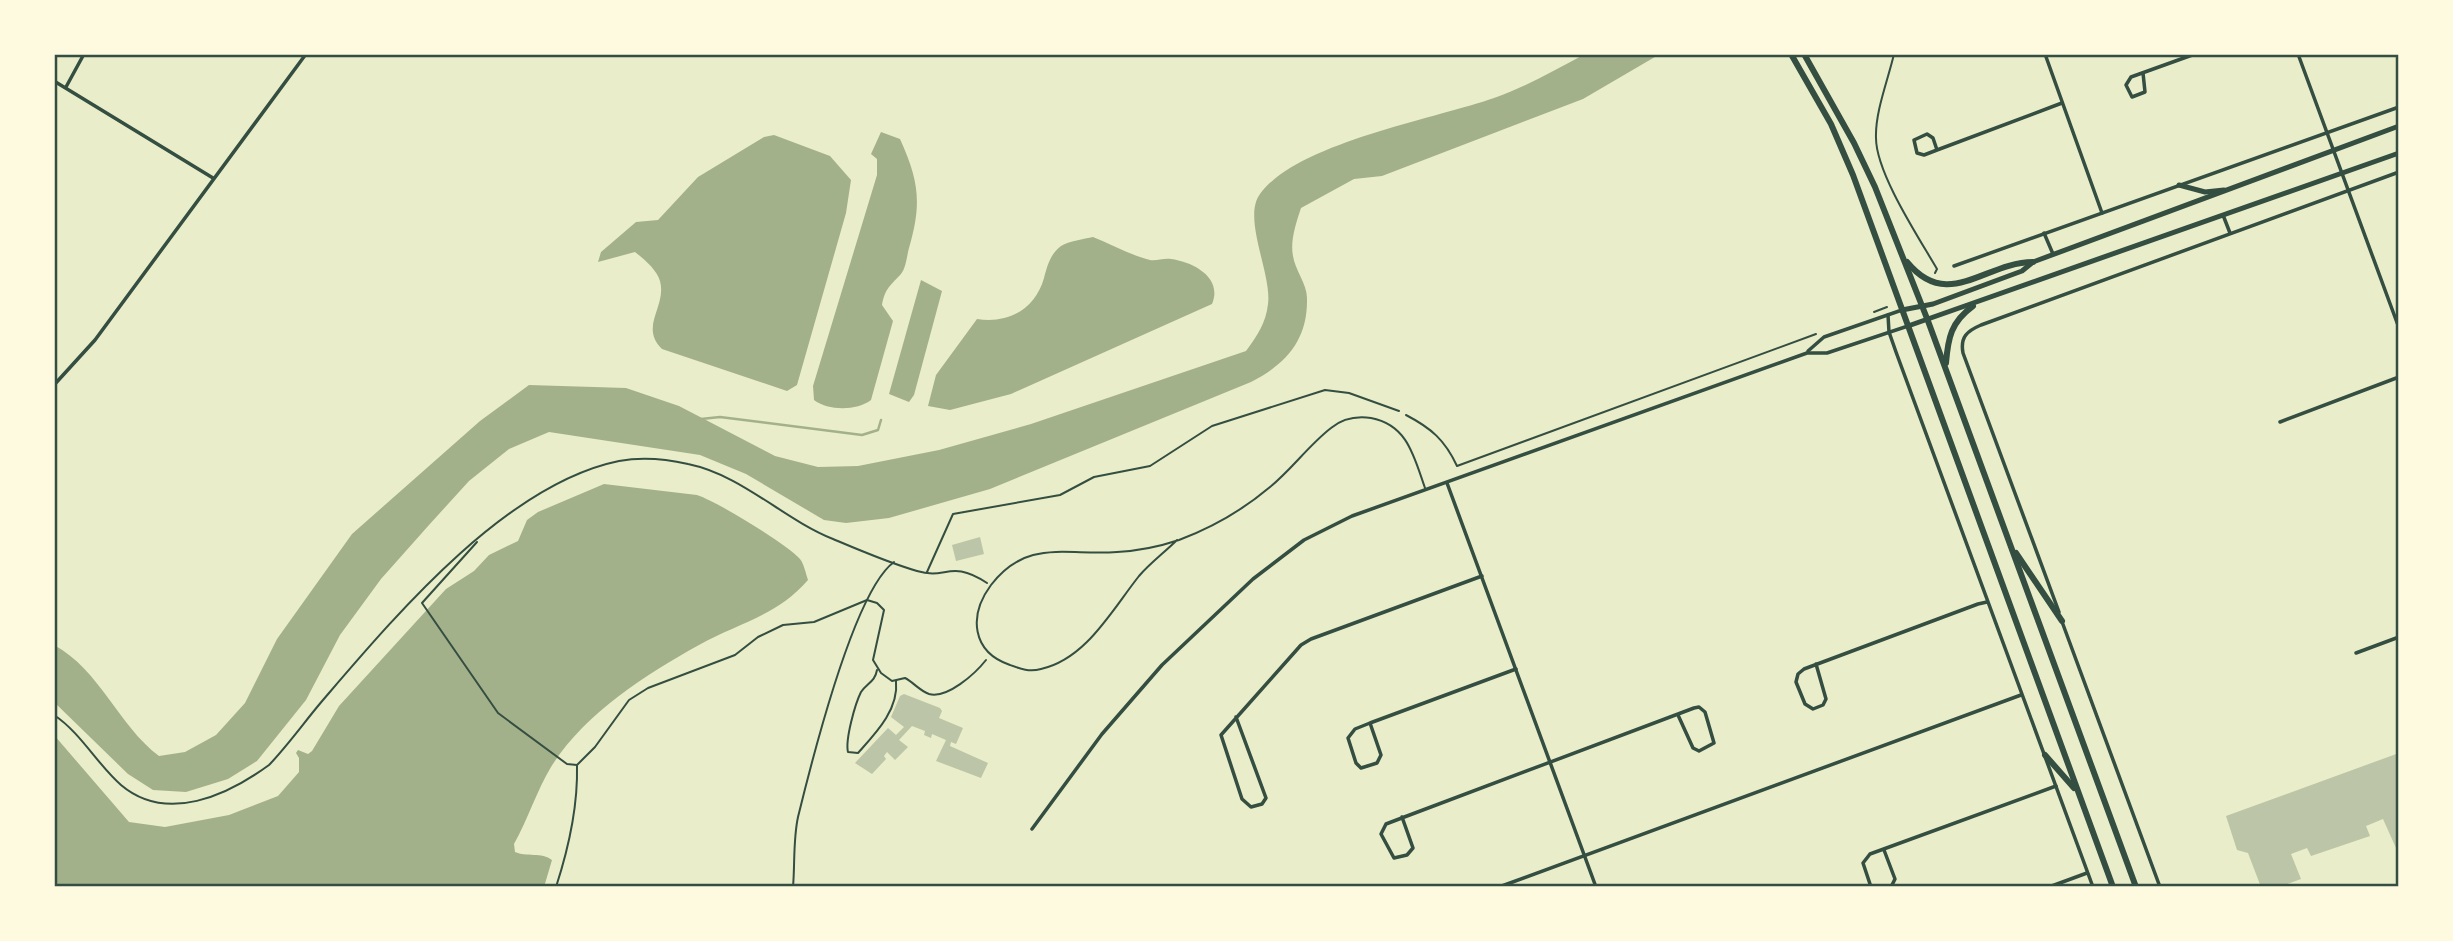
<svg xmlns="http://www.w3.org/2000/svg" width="2453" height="941" font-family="Signika,sans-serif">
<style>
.water{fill:#a3b18a}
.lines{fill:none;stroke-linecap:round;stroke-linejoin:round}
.stream{stroke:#a3b18a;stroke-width:2.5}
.building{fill:#bcc5a7}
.path{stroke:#344e41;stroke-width:2}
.service{stroke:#344e41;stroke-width:2}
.minor{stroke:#344e41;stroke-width:3.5}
.secondary{stroke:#344e41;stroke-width:5}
.primary{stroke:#344e41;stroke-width:6}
.neatline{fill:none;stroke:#344e41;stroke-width:2.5}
</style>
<rect width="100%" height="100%" fill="#e9edc9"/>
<g class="water">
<path d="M1585,54H1660L1583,99L1382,176L1354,179L1301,208C1296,223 1290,241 1293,256C1295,270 1307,284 1307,298C1308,340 1286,364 1251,382L990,489L889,518L846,523L824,520L746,474L700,455L549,432L509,449L469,481L429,525L381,579L340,635L306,700L257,761L228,779L186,792L153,790L128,774L54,702V645C100,670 118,725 159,756L185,752L216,735L245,703L277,639L352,534L480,421L529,385L626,388L679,406L775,456L818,467L858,466L939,450L1031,424L1246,351C1257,336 1266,323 1268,304C1272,274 1242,218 1260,194C1297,143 1434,119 1494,98C1526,87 1555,70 1585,54Z"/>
<path d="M881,132L900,139C919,181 922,203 909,248C907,255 906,268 901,274C891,285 885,288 882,305L893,321L871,400C857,411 828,411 814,400L813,386L877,175V159L871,154Z"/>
<path d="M774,135L830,156L851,180L846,213L797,385L787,391L662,349C639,326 667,307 660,281C657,270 644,259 635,252L598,262L601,252L636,222L658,220L698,177L764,137Z"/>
<path d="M1093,237C1111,244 1130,255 1150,260C1156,261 1164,258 1171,259C1194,262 1223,278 1212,304L1011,394L950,410L928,406L936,375L977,319C1007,324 1035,310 1044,278C1047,267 1050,254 1061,246C1069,241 1084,239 1093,237Z"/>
<polygon points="921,280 942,291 914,395 909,402 889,394"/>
<path d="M604,484L697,495C716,501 787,544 800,559C804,564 806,574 808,580C777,616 738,623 699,645C645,675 584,714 551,767C537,790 528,819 514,844L515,852C526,857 542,852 552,860L544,887H54V735L129,822L165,827L229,815L278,796L299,772V758L296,753L298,750L308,754L312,751L339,706L446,589L474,571L489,555L518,541L527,520L538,512Z"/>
</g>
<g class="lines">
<polyline class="stream" points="701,419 720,417 862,435 878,430 881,420"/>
</g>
<g class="building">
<polygon points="980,537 984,554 956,561 952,545"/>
<polygon points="904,694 940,708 942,711 939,718 963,728 956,744 951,742 950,746 988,763 981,778 936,761 946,740 932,734 931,738 924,735 925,731 912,726 899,740 908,747 895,760 887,752 884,756 886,759 872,774 855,763 888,728 896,735 904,727 891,717 900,696"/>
<polygon points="2399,753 2399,846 2396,848 2383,819 2366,826 2370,836 2311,856 2307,848 2291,854 2301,879 2279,887 2261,887 2248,853 2237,850 2226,816"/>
</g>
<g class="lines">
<g class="path">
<path d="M1894,54C1888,80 1875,112 1876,138C1876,173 1919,238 1937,269L1935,273"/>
<polyline points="1874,312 1887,307"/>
<path d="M1406,415C1431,428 1445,440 1457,466L1816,334"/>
<path d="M477,542L422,603L498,713L567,764L577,765L595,747L629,700L648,688L735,655L758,637L783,625L814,622L867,600L877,603L884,610L873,660L881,673L892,681L905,678C913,682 920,691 929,694C947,699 975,674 986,660"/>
<polyline points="927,572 953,514 1060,495 1094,477 1150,466 1212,426 1325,390 1349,393 1399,411"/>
<path d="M877,670C875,682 867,683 861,692C855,704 845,740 848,752L858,753C875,734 899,710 896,681"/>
<path d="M54,715C81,733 97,764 121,785C167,824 228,795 269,765C289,744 305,721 323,700C396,615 506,484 619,461C641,457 666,459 688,464C742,475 783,519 833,539C859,550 889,563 917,571C947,580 950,559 987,583"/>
<path d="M556,887C569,847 578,808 577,766"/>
<path d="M793,887C795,864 793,840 798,817C811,764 854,591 894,562"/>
</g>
<path class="service" d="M1177,540C1165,552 1150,563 1139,576C1112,610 1086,659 1041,669C1029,672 1021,669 1010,665C972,652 968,616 991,585C1027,538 1067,556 1117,552C1136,551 1161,546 1179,540C1211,528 1244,509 1270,487C1292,469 1309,445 1331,428C1342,419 1357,416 1371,418C1408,425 1414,457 1425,488"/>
<g class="minor">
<polyline points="2045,54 2102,213"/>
<polyline points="2298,54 2399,328"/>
<polyline points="2143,73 2145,92 2132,97 2126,85 2131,77 2195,54"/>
<polyline points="54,81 213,178"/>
<polyline points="66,87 84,54"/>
<polyline points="1937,150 1933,138 1927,134 1914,140 1917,153 1924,155 1937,150 2054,106 2062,103"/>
<polyline points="2223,215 2230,233"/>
<polyline points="2044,233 2053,254"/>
<polyline points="1954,266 2399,107"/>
<polyline points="1888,315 1889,332 1896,352 2093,887"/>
<polyline points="1808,351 1824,337 1902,310"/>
<polyline points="54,385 95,340 306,54"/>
<polyline points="2280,422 2399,377"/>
<polyline points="1447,483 1596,887"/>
<path d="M2059,612L1963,353C1960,337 1967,331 1981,325L2399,172"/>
<polyline points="2061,619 2160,887"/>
<polyline points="2356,653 2399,637"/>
<polyline points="1816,664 1826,699 1823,705 1813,709 1805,704 1796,682 1798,674 1804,669 1978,604 1987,602"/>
<polyline points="1236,717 1266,798 1262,804 1251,807 1242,799 1221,735 1301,645 1311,639 1482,576"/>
<polyline points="1370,723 1381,755 1377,763 1361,768 1356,763 1348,738 1355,729 1370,723 1516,669"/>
<polyline points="1402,817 1413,848 1407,855 1394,858 1381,834 1386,824 1407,816 1694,708 1699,707 1705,712 1714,743 1699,751 1693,748 1678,715"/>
<polyline points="1032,829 1102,734 1162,665 1253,579 1304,540 1352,516 1807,353 1827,353 1908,326"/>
<polyline points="1884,850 1895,879 1891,887"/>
<polyline points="1499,887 2021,695"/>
<polyline points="1871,887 1863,863 1870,854 2056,786"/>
<polyline points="2049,887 2087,873"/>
</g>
<g class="secondary">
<polyline points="2179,185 2205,192 2224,190"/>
<polyline points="1902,310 1933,304 2022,271 2033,262 2399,126"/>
<polyline points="1908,326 2399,153"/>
</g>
<g class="primary">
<polyline points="1791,54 1831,124 1853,175 2113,887"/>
<polyline points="1804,54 1854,143 1875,187 1928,321 2136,887"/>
<path d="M1907,262C1948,312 1985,262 2033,262"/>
<path d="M1946,363C1948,338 1951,322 1973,306"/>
<polyline points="2016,553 2062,621"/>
<polyline points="2045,755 2074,788"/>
</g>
</g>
<rect width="2453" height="941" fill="none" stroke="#fefae0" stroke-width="112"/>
<rect x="56" y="56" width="2341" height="829" class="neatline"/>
</svg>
